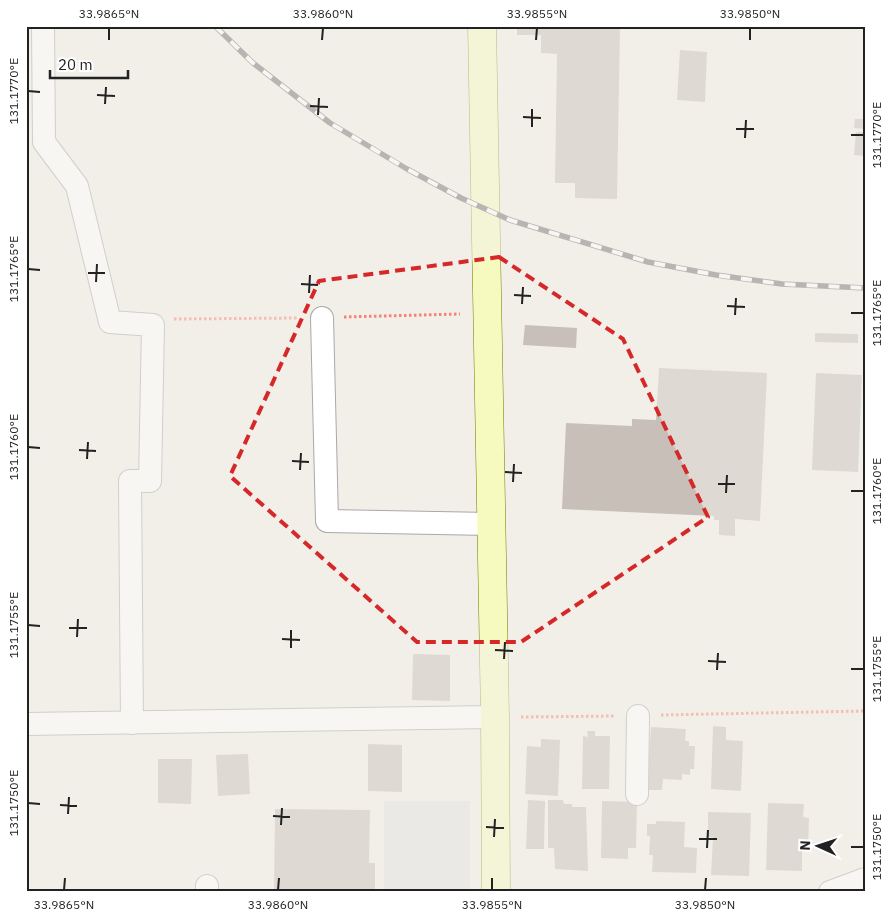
<svg xmlns="http://www.w3.org/2000/svg" width="891" height="918" font-family="'IBM Plex Sans',sans-serif">
<style>
.parking{fill:#e2e2e2}
.building{fill:#c7bfb8}
.lines{fill:none;stroke-linecap:round;stroke-linejoin:round}
.street-casing{stroke:#a9a9a9;stroke-width:24}
.secondary-casing{stroke:#707d05;stroke-width:29}
.path{stroke:#fa8072;stroke-width:3;stroke-dasharray:2.5 2.5;stroke-linecap:butt}
.street{stroke:#fff;stroke-width:22}
.secondary{stroke:#f7fabf;stroke-width:28}
.rail-casing{stroke:#707070;stroke-width:5.5}
.rail{stroke:#fff;stroke-width:4;stroke-dasharray:11;stroke-linecap:butt}
.marked{fill:none;stroke:#d62828;stroke-width:4;stroke-dasharray:10 6;stroke-linejoin:round}
.ticks{fill:none;stroke:#222;stroke-width:2}
.neatline{fill:none;stroke:#222;stroke-width:2}
.ticks-label{font-size:12px;text-anchor:middle;fill:#222}
</style>
<rect width="100%" height="100%" fill="#f2efe9"/>
<rect class="parking" x="384" y="801" width="86" height="91"/>
<g class="building">
<polygon points="517,26 620,26 617,199 575,198 575,183 555,183 557,54 541,53 541,35 517,35"/>
<polygon points="680,50 707,52 705,102 677,100"/>
<polygon points="855,119 865,119 865,129 854,128"/>
<polygon points="856,132 865,132 865,156 854,155"/>
<polygon points="525,325 577,328 576,348 523,345"/>
<polygon points="815,333 858,334 858,343 815,342"/>
<polygon points="659,368 767,373 760,521 735,519 735,536 719,535 719,520 714,520 714,516 562,509 566,423 632,426 632,419 656,420"/>
<polygon points="816,373 862,375 858,472 812,470"/>
<polygon points="413,654 450,655 450,701 412,700"/>
<polygon points="713,726 726,727 726,740 743,741 741,791 711,789"/>
<polygon points="651,727 686,729 685,741 689,741 689,746 695,746 694,769 690,769 690,775 682,774 682,780 663,779 662,790 647,790"/>
<polygon points="587,731 595,731 595,736 610,736 609,789 582,789 583,736 588,737"/>
<polygon points="541,739 560,740 558,796 525,794 527,746 541,747"/>
<polygon points="368,744 402,745 402,792 368,791"/>
<polygon points="248,754 250,794 218,796 216,755"/>
<polygon points="158,759 192,759 191,804 158,803"/>
<polygon points="528,800 545,801 544,849 526,849"/>
<polygon points="548,800 563,800 564,804 572,804 572,807 586,807 588,871 555,869 554,848 548,848"/>
<polygon points="602,801 637,802 636,848 628,848 628,859 601,858"/>
<polygon points="768,803 804,804 803,817 809,818 808,849 802,848 802,871 766,870"/>
<polygon points="275,809 370,810 369,863 375,863 375,892 274,892"/>
<polygon points="708,812 751,813 749,876 711,875 713,837 708,837"/>
<polygon points="656,821 685,822 684,847 697,848 696,873 652,872 653,855 649,855 650,836 647,836 647,824 656,824"/>
<rect x="219" y="890" width="25" height="2"/>
</g>
<g class="lines">
<defs>
<g id="street">
<polyline points="43,26 44,142 77,186 110,322 153,325 150,481 130,481 132,723"/>
<polyline points="322,318 327,521 491,524"/>
<polyline points="26,724 495,717"/>
<polyline points="637,794 638,716"/>
<polyline points="207,886 207,892"/>
<polyline points="830,892 865,879"/>
</g>
<polyline id="secondary" points="482,26 495,717 496,892"/>
</defs>
<use href="#street" class="street-casing"/>
<use href="#secondary" class="secondary-casing"/>
<g class="path">
<polyline points="344,317 460,314"/>
<polyline points="174,319 298,318"/>
<polyline points="661,715 865,711"/>
<polyline points="521,717 615,716"/>
</g>
<use href="#street" class="street"/>
<use href="#secondary" class="secondary"/>
<defs>
<polyline id="rail" points="215,26 253,63 330,123 407,169 461,198 510,220 648,262 716,275 782,284 865,288"/>
</defs>
<use href="#rail" class="rail-casing"/>
<use href="#rail" class="rail"/>
</g>
<path d="M0 0H891V918H0ZM499,257L623,339L708,517L521,642H417L230,476L319,281Z" fill="#f2efe9" fill-opacity=".55" fill-rule="evenodd"/>
<path class="marked" d="M499,257L623,339L708,517L521,642H417L230,476L319,281Z"/>
<path class="ticks" d="M109,40V28M322,40L323,28M536,40L537,28M750,40V28M28,91L40,92M97,95L115,96M105,104L106,87M310,106L328,107M318,115L319,98M523,117L541,118M532,127V109M736,129H754M851,135H864M745,138L746,120M28,269L40,270M88,273H105M96,282L97,264M301,284L318,285M309,293L310,275M514,295L531,296M522,304L523,287M727,306L745,307M851,313H864M735,315L736,298M28,447L40,448M79,450L96,451M87,459L88,442M292,461L309,462M300,470L301,453M505,472L522,473M513,482L514,464M718,484H735M851,491H864M726,493L727,475M28,625L40,626M69,628H87M77,637L78,619M282,639L300,640M291,648V630M495,650L513,651M504,659L505,642M708,661L726,662M851,669H864M717,670L718,653M28,803L40,804M60,805L77,806M68,814L69,797M273,816L290,817M281,825L282,808M486,827L504,828M494,837L495,819M699,839H717M851,847H864M707,848L708,830M64,890L65,878M278,890L279,878M492,890V878M705,890L706,878"/>
<rect width="891" height="918" fill="none" stroke="#ffffff" stroke-width="55"/>
<g transform="translate(818 846) rotate(273)" stroke="#ffffff" stroke-width="4" paint-order="stroke">
<path d="M0-4L9 19L0 12L-9 19Z" fill="#222222"/>
<text y="-8" font-size="14" font-weight="bold" text-anchor="middle" fill="#222222">N</text>
</g>
<path d="M50 70v8h78v-8" fill="none" stroke="#222222" stroke-width="2.5"/>
<text x="58" y="70" font-size="15" fill="#222222" stroke="#ffffff" stroke-width="4" paint-order="stroke">20 m</text>
<rect x="28" y="28" width="836" height="862" class="neatline"/>
<g class="ticks-label">
<text x="109" y="18">33.9865°N</text>
<text x="323" y="18">33.9860°N</text>
<text x="537" y="18">33.9855°N</text>
<text x="750" y="18">33.9850°N</text>
<text transform="translate(14 91) rotate(-90)" y="4">131.1770°E</text>
<text transform="translate(877 135) rotate(-90)" y="4">131.1770°E</text>
<text transform="translate(14 269) rotate(-90)" y="4">131.1765°E</text>
<text transform="translate(877 313) rotate(-90)" y="4">131.1765°E</text>
<text transform="translate(14 447) rotate(-90)" y="4">131.1760°E</text>
<text transform="translate(877 491) rotate(-90)" y="4">131.1760°E</text>
<text transform="translate(14 625) rotate(-90)" y="4">131.1755°E</text>
<text transform="translate(877 669) rotate(-90)" y="4">131.1755°E</text>
<text transform="translate(14 803) rotate(-90)" y="4">131.1750°E</text>
<text transform="translate(877 847) rotate(-90)" y="4">131.1750°E</text>
<text x="64" y="909">33.9865°N</text>
<text x="278" y="909">33.9860°N</text>
<text x="492" y="909">33.9855°N</text>
<text x="705" y="909">33.9850°N</text>
</g>
</svg>
